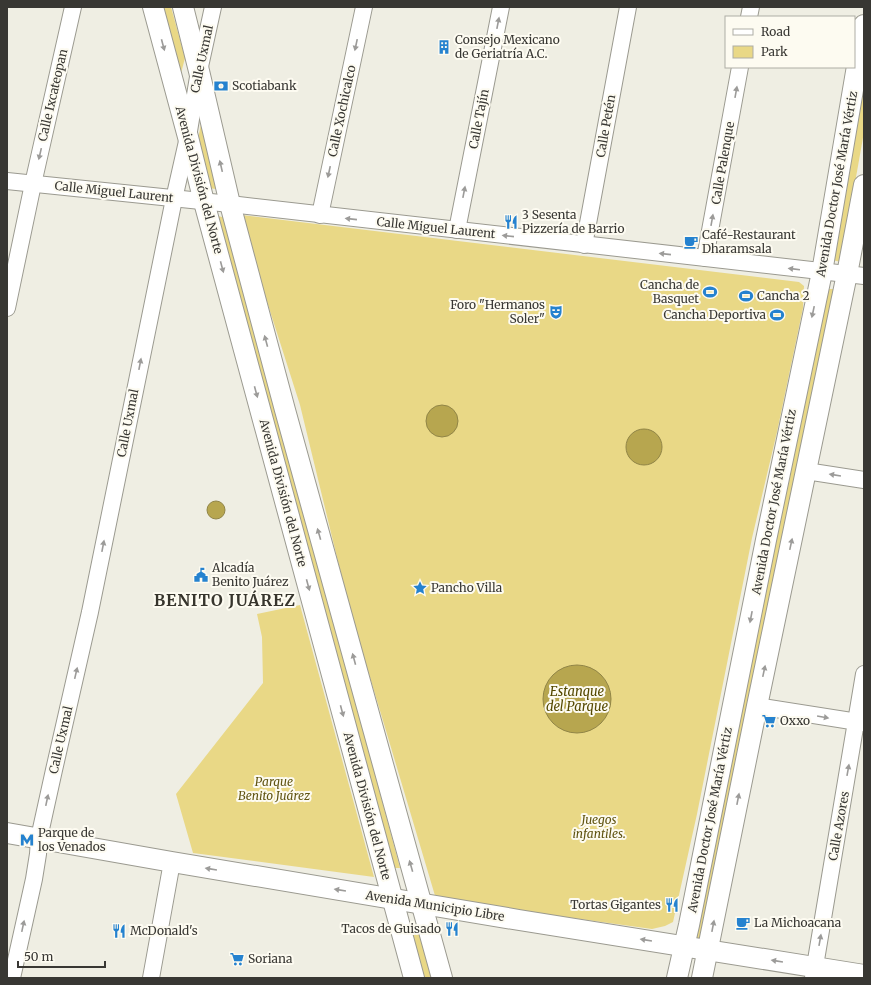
<svg xmlns="http://www.w3.org/2000/svg" width="871" height="985" font-family="Merriweather,serif">
<style>
.green{fill:#e9d886}
.water{fill:#b7a64f;stroke:#918547}
.lines{fill:none;stroke-linecap:round;stroke-linejoin:round}
.minor-casing{stroke:#9b9a90;stroke-width:18}
.major-casing{stroke:#9b9a90;stroke-width:22}
.minor{stroke:#fff;stroke-width:16}
.major{stroke:#fff;stroke-width:20}
.oneway{fill:#9c9b99}
.labels{text-anchor:middle;stroke-width:4;stroke-linejoin:round;paint-order:stroke}
.poi-label{font-size:12px;fill:#383733;stroke:#fdfbf1;text-anchor:start}
.street-label{font-size:12px;fill:#383733;stroke:#fdfbf1}
.park-label{font-size:12px;font-style:italic;fill:#605411;stroke:#fdfbf1}
.water-label{font-size:13px;font-style:italic;fill:#554900;stroke:#fdfbf1}
.district-label{font-size:16px;font-weight:bold;letter-spacing:1px;fill:#37352d;stroke:#fdfbf1}
</style>
<rect width="100%" height="100%" fill="#efeee3"/>
<g class="green">
<polygon points="161,7 171,7 185,58 180,77"/>
<polygon points="864,72 864,132 841,262 832,260"/>
<polygon points="201,124 222,190 209,188 197,144"/>
<polygon points="214,215 226,218 400,868 392,868"/>
<polygon points="242,215 799,282 804,286 803,308 777,432 752,538 697,814 673,922 665,926 652,929 436,899 384,724 350,611 300,405 262,286"/>
<polygon points="825,289 838,289 702,941 695,940"/>
<polygon points="300,605 374,877 193,853 176,794 263,683 262,637 257,614"/>
<polygon points="404,925 419,927 433,978 419,978"/>
</g>
<g class="water">
<circle cx="442" cy="421" r="16"/>
<circle cx="644" cy="447" r="18"/>
<circle cx="216" cy="510" r="9"/>
<circle cx="577" cy="699" r="34"/>
</g>
<g class="lines">
<defs>
<g id="minor">
<polyline points="749,17 751,7"/>
<polyline points="7,181 230,204 864,276"/>
<polyline points="320,215 364,7"/>
<polyline points="457,230 501,7"/>
<polyline points="584,245 628,7"/>
<polyline points="705,258 740,67"/>
<polyline points="7,308 33,184 73,7"/>
<polyline points="806,471 864,480"/>
<polyline points="757,706 864,723"/>
<polyline points="12,978 34,879 38,854 39,838 54,770 90,612 174,199 188,137 199,71 213,7"/>
<polyline points="151,978 172,862"/>
<polyline points="813,978 864,674"/>
</g>
<g id="major">
<polyline points="153,7 188,137 204,202 414,978"/>
<polyline points="183,7 199,71 230,204 285,410 442,978"/>
<polyline points="7,833 172,862 519,920 864,975"/>
<polyline points="677,978 689,925 766,540 822,272 864,25"/>
<polyline points="702,978 757,706 847,274 864,185"/>
</g>
</defs>
<use href="#minor" class="minor-casing"/>
<use href="#major" class="major-casing"/>
<use href="#minor" class="minor"/>
<use href="#major" class="major"/>
</g>
<defs><path id="oneway-solid" d="M-6-.8H1V-3.2L6.5 0L1 3.2V.8H-6Z"/></defs>
<g class="oneway">
<use href="#oneway-solid" transform="translate(498 23) rotate(-79)"/>
<use href="#oneway-solid" transform="translate(163 45) rotate(75)"/>
<use href="#oneway-solid" transform="translate(356 45) rotate(102)"/>
<use href="#oneway-solid" transform="translate(736 92) rotate(-80)"/>
<use href="#oneway-solid" transform="translate(40 154) rotate(103)"/>
<use href="#oneway-solid" transform="translate(221 166) rotate(-103)"/>
<use href="#oneway-solid" transform="translate(329 172) rotate(102)"/>
<use href="#oneway-solid" transform="translate(464 192) rotate(-79)"/>
<use href="#oneway-solid" transform="translate(351 219) rotate(-174)"/>
<use href="#oneway-solid" transform="translate(712 220) rotate(-80)"/>
<use href="#oneway-solid" transform="translate(508 236) rotate(-174)"/>
<use href="#oneway-solid" transform="translate(665 254) rotate(-174)"/>
<use href="#oneway-solid" transform="translate(222 267) rotate(75)"/>
<use href="#oneway-solid" transform="translate(794 269) rotate(-173)"/>
<use href="#oneway-solid" transform="translate(813 312) rotate(102)"/>
<use href="#oneway-solid" transform="translate(266 341) rotate(-105)"/>
<use href="#oneway-solid" transform="translate(140 364) rotate(-79)"/>
<use href="#oneway-solid" transform="translate(256 392) rotate(75)"/>
<use href="#oneway-solid" transform="translate(835 475) rotate(-171)"/>
<use href="#oneway-solid" transform="translate(319 534) rotate(-106)"/>
<use href="#oneway-solid" transform="translate(791 544) rotate(-78)"/>
<use href="#oneway-solid" transform="translate(103 546) rotate(-79)"/>
<use href="#oneway-solid" transform="translate(308 585) rotate(75)"/>
<use href="#oneway-solid" transform="translate(751 617) rotate(101)"/>
<use href="#oneway-solid" transform="translate(354 659) rotate(-105)"/>
<use href="#oneway-solid" transform="translate(764 671) rotate(-78)"/>
<use href="#oneway-solid" transform="translate(76 673) rotate(-77)"/>
<use href="#oneway-solid" transform="translate(342 711) rotate(75)"/>
<use href="#oneway-solid" transform="translate(823 717) rotate(10)"/>
<use href="#oneway-solid" transform="translate(848 770) rotate(-80)"/>
<use href="#oneway-solid" transform="translate(738 799) rotate(-79)"/>
<use href="#oneway-solid" transform="translate(47 800) rotate(-78)"/>
<use href="#oneway-solid" transform="translate(411 866) rotate(-106)"/>
<use href="#oneway-solid" transform="translate(211 869) rotate(-171)"/>
<use href="#oneway-solid" transform="translate(340 890) rotate(-171)"/>
<use href="#oneway-solid" transform="translate(23 926) rotate(-78)"/>
<use href="#oneway-solid" transform="translate(713 926) rotate(-79)"/>
<use href="#oneway-solid" transform="translate(646 940) rotate(-171)"/>
<use href="#oneway-solid" transform="translate(820 940) rotate(-80)"/>
<use href="#oneway-solid" transform="translate(777 961) rotate(-171)"/>
</g>
<defs>
<symbol id="building-bare" viewBox="-9 -9 18 18"><path d="M-4-6H4V6H1V3H-1V6H-4ZM-2.5-4.3h1.7v1.8h-1.7ZM.8-4.3h1.7v1.8H.8ZM-2.5-1h1.7V.8h-1.7ZM.8-1h1.7V.8H.8Z" fill="#2582cf" stroke="#fdfbf1" stroke-width="2.5" paint-order="stroke"/></symbol>
<symbol id="bank-bare" viewBox="-9 -9 18 18"><path d="M-6-4H6V4H-6ZM0-2.3a2.3 2.3 0 1 0 0 4.6a2.3 2.3 0 1 0 0-4.6Z" fill="#2582cf" stroke="#fdfbf1" stroke-width="2.5" paint-order="stroke"/></symbol>
<symbol id="restaurant-bare" viewBox="-9 -9 18 18"><path d="M-5-6h1v4h1v-4h1v4h1v-4h1v5L-1.5 .5V6h-2V.5L-5-1ZM5-6V6H3V1.5H1.5Q1.5-4 5-6Z" fill="#2582cf" stroke="#fdfbf1" stroke-width="2.5" paint-order="stroke"/></symbol>
<symbol id="cafe-bare" viewBox="-9 -9 18 18"><path d="M-5.5-4.5H6V0H3Q3 3.5 0 3.5H-2.5Q-5.5 3.5-5.5 0ZM3-3.2v2h1.7v-2ZM-6 4.5H4V6H-6Z" fill="#2582cf" stroke="#fdfbf1" stroke-width="2.5" paint-order="stroke"/></symbol>
<symbol id="stadium-bare" viewBox="-9 -9 18 18"><path d="M0-5a6.5 5 0 1 0 0 10a6.5 5 0 1 0 0-10ZM-3.5-1.8h7v3.6h-7Z" fill="#2582cf" stroke="#fdfbf1" stroke-width="2.5" paint-order="stroke"/></symbol>
<symbol id="theatre-bare" viewBox="-9 -9 18 18"><path d="M-5-5.5Q0-4 5-5.5V0Q5 5 0 6Q-5 5-5 0ZM-3.3-2.5H-1v1.5H-3.3ZM1-2.5H3.3v1.5H1ZM-2.8 1Q0 5.5 2.8 1Z" fill="#2582cf" stroke="#fdfbf1" stroke-width="2.5" paint-order="stroke"/></symbol>
<symbol id="civic-bare" viewBox="-9 -9 18 18"><path d="M-.6-6.5H3V-4.5H.6V-3L4-1V1h2V6H-6V1h2V-1L-.6-3ZM-1.2 2.5V6h2.4V2.5Z" fill="#2582cf" stroke="#fdfbf1" stroke-width="2.5" paint-order="stroke"/></symbol>
<symbol id="sight-bare" viewBox="-9 -9 18 18"><path d="M0-6L1.8-2.2L6-1.7L2.9 1.2L3.7 5.4L0 3.3L-3.7 5.4L-2.9 1.2L-6-1.7L-1.8-2.2Z" fill="#2582cf" stroke="#fdfbf1" stroke-width="2.5" paint-order="stroke"/></symbol>
<symbol id="supermarket-bare" viewBox="-9 -9 18 18"><path d="M-6-5.5h2.5l.6 2H6L4.5 2H-2.5L-4.4-4H-6ZM-1.5 3.2a1.3 1.3 0 1 0 .1 0ZM3 3.2a1.3 1.3 0 1 0 .1 0Z" fill="#2582cf" stroke="#fdfbf1" stroke-width="2.5" paint-order="stroke"/></symbol>
<symbol id="metro-bare" viewBox="-9 -9 18 18"><path d="M-5.5 5V-5H-3L0 0L3-5H5.5V5H3V-.5L0 4L-3-.5V5Z" fill="#2582cf" stroke="#fdfbf1" stroke-width="2.5" paint-order="stroke"/></symbol>
</defs>
<g fill-rule="evenodd">
<use href="#building-bare" x="434" y="37" width="20" height="20"/>
<use href="#bank-bare" x="211" y="76" width="20" height="20"/>
<use href="#restaurant-bare" x="501" y="212" width="20" height="20"/>
<use href="#cafe-bare" x="681" y="232" width="20" height="20"/>
<use href="#stadium-bare" x="700" y="282" width="20" height="20"/>
<use href="#stadium-bare" x="736" y="286" width="20" height="20"/>
<use href="#theatre-bare" x="546" y="302" width="20" height="20"/>
<use href="#stadium-bare" x="767" y="305" width="20" height="20"/>
<use href="#civic-bare" x="191" y="565" width="20" height="20"/>
<use href="#sight-bare" x="410" y="578" width="20" height="20"/>
<use href="#supermarket-bare" x="759" y="711" width="20" height="20"/>
<use href="#metro-bare" x="17" y="830" width="20" height="20"/>
<use href="#restaurant-bare" x="662" y="895" width="20" height="20"/>
<use href="#cafe-bare" x="733" y="913" width="20" height="20"/>
<use href="#restaurant-bare" x="442" y="919" width="20" height="20"/>
<use href="#restaurant-bare" x="109" y="921" width="20" height="20"/>
<use href="#supermarket-bare" x="227" y="949" width="20" height="20"/>
</g>
<g class="labels">
<g class="poi-label">
<text x="455" y="44">Consejo Mexicano<tspan x="455" dy="14">de Geriatría A.C.</tspan></text>
<text x="232" y="90">Scotiabank</text>
<text x="522" y="219">3 Sesenta<tspan x="522" dy="14">Pizzería de Barrio</tspan></text>
<text x="702" y="239">Café-Restaurant<tspan x="702" dy="14">Dharamsala</tspan></text>
<text x="699" y="289" text-anchor="end">Cancha de<tspan x="699" dy="14">Basquet</tspan></text>
<text x="757" y="300">Cancha 2</text>
<text x="545" y="309" text-anchor="end">Foro "Hermanos<tspan x="545" dy="14">Soler"</tspan></text>
<text x="766" y="319" text-anchor="end">Cancha Deportiva</text>
<text x="212" y="572">Alcadía<tspan x="212" dy="14">Benito Juárez</tspan></text>
<text x="431" y="592">Pancho Villa</text>
<text x="780" y="725">Oxxo</text>
<text x="38" y="837">Parque de<tspan x="38" dy="14">los Venados</tspan></text>
<text x="661" y="909" text-anchor="end">Tortas Gigantes</text>
<text x="754" y="927">La Michoacana</text>
<text x="441" y="933" text-anchor="end">Tacos de Guisado</text>
<text x="130" y="935">McDonald's</text>
<text x="248" y="963">Soriana</text>
</g>
<g class="street-label">
<text transform="translate(202 59) rotate(-78)" y="4">Calle Uxmal</text>
<text transform="translate(53 95) rotate(-77)" y="4">Calle Ixcateopan</text>
<text transform="translate(342 111) rotate(-78)" y="4">Calle Xochicalco</text>
<text transform="translate(479 119) rotate(-79)" y="4">Calle Tajín</text>
<text transform="translate(606 126) rotate(-80)" y="4">Calle Petén</text>
<text transform="translate(723 163) rotate(-80)" y="4">Calle Palenque</text>
<text transform="translate(199 180) rotate(75)" y="4">Avenida División del Norte</text>
<text transform="translate(837 184) rotate(-80)" y="4">Avenida Doctor José María Vértiz</text>
<text transform="translate(114 192) rotate(6)" y="4">Calle Miguel Laurent</text>
<text transform="translate(436 228) rotate(6)" y="4">Calle Miguel Laurent</text>
<text transform="translate(128 423) rotate(-79)" y="4">Calle Uxmal</text>
<text transform="translate(283 493) rotate(75)" y="4">Avenida División del Norte</text>
<text transform="translate(774 502) rotate(-79)" y="4">Avenida Doctor José María Vértiz</text>
<text transform="translate(61 740) rotate(-77)" y="4">Calle Uxmal</text>
<text transform="translate(367 806) rotate(75)" y="4">Avenida División del Norte</text>
<text transform="translate(710 820) rotate(-79)" y="4">Avenida Doctor José María Vértiz</text>
<text transform="translate(839 826) rotate(-80)" y="4">Calle Azores</text>
<text transform="translate(435 906) rotate(9)" y="4">Avenida Municipio Libre</text>
</g>
<g class="park-label">
<text x="274" y="786">Parque<tspan x="274" dy="14">Benito Juárez</tspan></text>
<text x="599" y="824">Juegos<tspan x="599" dy="14">infantiles.</tspan></text>
</g>
<g class="water-label">
<text x="577" y="696">Estanque<tspan x="577" dy="15">del Parque</tspan></text>
</g>
<g class="district-label">
<text x="225" y="606">BENITO JUÁREZ</text>
</g>
</g>
<rect width="871" height="985" fill="none" stroke="#383733" stroke-width="16"/>
<rect x="725" y="16" width="130" height="52" fill="#fdfbf1" stroke="#aeada5"/>
<rect x="733" y="29" width="20" height="6" fill="#ffffff" stroke="#aeada5"/>
<text x="761" y="36" font-size="12" fill="#383733">Road</text>
<rect x="733" y="46" width="20" height="12" fill="#e9d886" stroke="#aeada5"/>
<text x="761" y="56" font-size="12" fill="#383733">Park</text>
<path d="M18 961v6h87v-6" fill="none" stroke="#383733" stroke-width="2"/>
<text x="24" y="961" font-size="12" fill="#383733" stroke="#fdfbf1" stroke-width="3" paint-order="stroke">50 m</text>
</svg>
